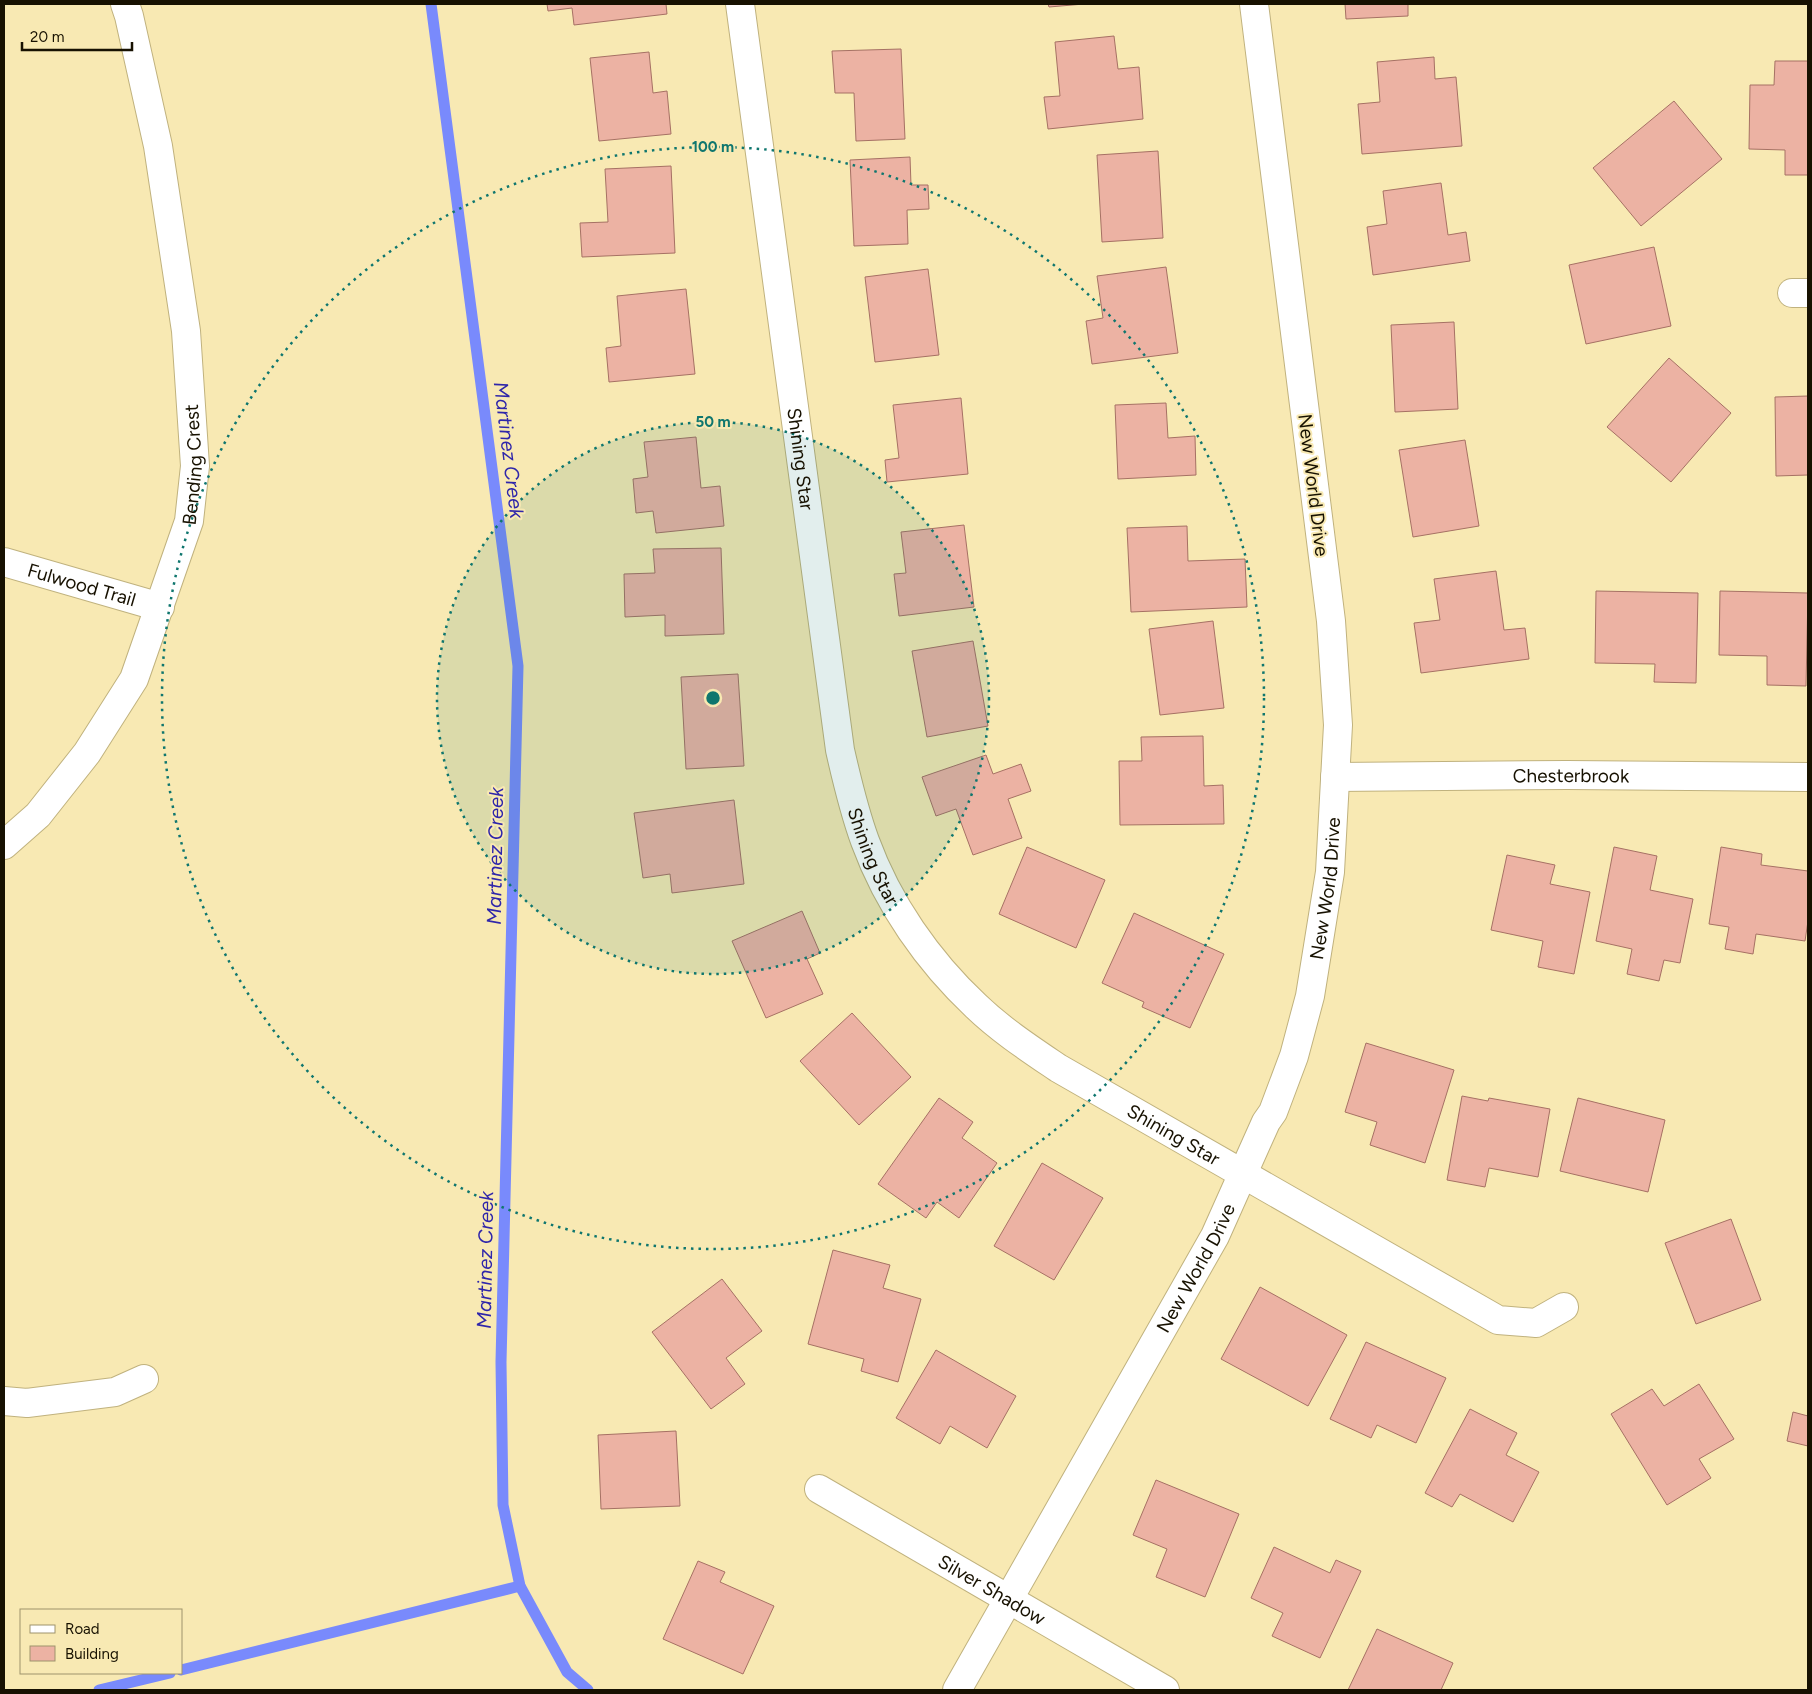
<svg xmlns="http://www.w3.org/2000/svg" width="1812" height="1694" font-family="Figtree,sans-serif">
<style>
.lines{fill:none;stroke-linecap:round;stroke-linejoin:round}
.stream{stroke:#798afc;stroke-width:11}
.building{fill:#ecb2a3;stroke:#a67164}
.minor-casing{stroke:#c0b27e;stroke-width:30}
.tertiary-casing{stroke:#c0b27e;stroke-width:30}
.minor{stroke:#fff;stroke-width:28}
.tertiary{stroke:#fff;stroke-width:28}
.ring{fill:none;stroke:#0f766e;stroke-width:2.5;stroke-dasharray:2.5 5}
.labels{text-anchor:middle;stroke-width:4;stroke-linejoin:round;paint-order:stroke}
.street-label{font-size:19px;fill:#171101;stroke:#f8e9b3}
.water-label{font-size:20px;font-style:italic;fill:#2f26aa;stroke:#f8e9b3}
.centre{fill:#0f766e;stroke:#f8e9b3;stroke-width:2.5}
.ring-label{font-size:15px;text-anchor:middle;font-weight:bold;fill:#0f766e;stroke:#f8e9b3;stroke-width:4;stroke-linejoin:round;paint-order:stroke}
</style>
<rect width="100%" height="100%" fill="#f8e9b3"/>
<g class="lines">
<g class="stream">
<polyline points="431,4 518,666 501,1362 503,1505 520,1586 567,1672 588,1690"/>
<polyline points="181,1670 520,1586"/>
<polyline points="99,1690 170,1673"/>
</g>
</g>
<g class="building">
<polygon points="547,4 666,4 667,14 574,25 572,8 548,11"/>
<polygon points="1048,4 1084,4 1049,7"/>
<polygon points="1345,4 1408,4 1408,16 1346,19"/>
<polygon points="1114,36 1118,69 1139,67 1143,119 1048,129 1044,97 1060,96 1055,42"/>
<polygon points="901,49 905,139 856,141 854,93 835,93 832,51"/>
<polygon points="649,52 653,93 667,91 671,134 599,141 590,58"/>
<polygon points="1434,57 1435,79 1456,77 1462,146 1362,154 1358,104 1380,102 1377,62"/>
<polygon points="1775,61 1808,61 1808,175 1785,175 1785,150 1749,149 1750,85 1774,85"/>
<polygon points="1674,101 1722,159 1641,226 1593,168"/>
<polygon points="1158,151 1163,238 1102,242 1097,155"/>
<polygon points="910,157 911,185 928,185 929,209 907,210 908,244 854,246 850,160"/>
<polygon points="671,166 675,253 582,257 580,223 608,222 605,169"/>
<polygon points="1441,183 1448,235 1466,232 1470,261 1373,275 1367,227 1387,224 1383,191"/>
<polygon points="1654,247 1671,326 1586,344 1569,265"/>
<polygon points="1166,267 1178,353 1092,364 1086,321 1103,318 1097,276"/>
<polygon points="928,269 939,355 875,362 865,277"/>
<polygon points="686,289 695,374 609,382 606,348 621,346 617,296"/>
<polygon points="1454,322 1458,409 1395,412 1391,325"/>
<polygon points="1669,358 1731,413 1671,482 1607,427"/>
<polygon points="1808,396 1808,475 1776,476 1775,397"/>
<polygon points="961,398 968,474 887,482 885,460 899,458 893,405"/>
<polygon points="1166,403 1168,438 1195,436 1196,475 1118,479 1115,405"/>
<polygon points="696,437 701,488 720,486 724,526 656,533 653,511 636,513 633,479 648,477 644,442"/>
<polygon points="1465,440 1479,526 1413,537 1399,450"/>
<polygon points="964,525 974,607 899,616 894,574 906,573 901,532"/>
<polygon points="1187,526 1188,561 1245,559 1247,607 1131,612 1127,528"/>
<polygon points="721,548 724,634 665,636 665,615 625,617 624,574 655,573 653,549"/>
<polygon points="1496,571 1504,630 1525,628 1529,659 1421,673 1414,623 1440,620 1434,579"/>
<polygon points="1596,591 1698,593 1696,683 1654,682 1655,664 1595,663"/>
<polygon points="1720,591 1808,593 1806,686 1767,685 1767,656 1719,655"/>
<polygon points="1213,621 1224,708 1160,715 1149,629"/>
<polygon points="973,641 988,726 927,737 912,651"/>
<polygon points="738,674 744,766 686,769 681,677"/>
<polygon points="1203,736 1204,786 1223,785 1224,824 1120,825 1119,761 1142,761 1141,737"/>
<polygon points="986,755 993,774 1021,764 1031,791 1008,799 1022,838 973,855 956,809 936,816 922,777"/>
<polygon points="734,800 744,884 672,893 670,874 643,878 634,813"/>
<polygon points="1027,847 1105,880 1076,948 999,914"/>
<polygon points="1614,847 1657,856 1650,890 1693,899 1680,963 1664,960 1659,981 1627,974 1632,949 1596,941"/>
<polygon points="1721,847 1762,854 1761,865 1808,871 1808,921 1805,941 1756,934 1753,954 1725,949 1729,927 1709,924"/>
<polygon points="1507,855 1555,865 1550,884 1590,892 1574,974 1538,967 1543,941 1491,930"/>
<polygon points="802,911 820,953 807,959 823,994 766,1018 732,941"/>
<polygon points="1134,913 1224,954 1190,1028 1142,1007 1144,1002 1102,983"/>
<polygon points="852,1013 911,1077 859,1125 800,1061"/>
<polygon points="1366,1043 1454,1070 1425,1163 1370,1145 1377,1122 1345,1112"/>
<polygon points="1462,1096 1488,1101 1489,1098 1550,1109 1538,1177 1489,1168 1485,1187 1447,1180"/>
<polygon points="939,1098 973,1122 962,1138 997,1163 959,1218 937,1202 926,1218 878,1184"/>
<polygon points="1578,1098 1665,1120 1648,1192 1560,1171"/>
<polygon points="1042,1163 1103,1198 1054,1280 994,1246"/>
<polygon points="1731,1219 1761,1300 1696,1324 1665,1243"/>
<polygon points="833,1250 890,1265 883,1288 921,1299 898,1382 861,1371 864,1359 808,1344"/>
<polygon points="722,1279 762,1331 726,1358 745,1384 711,1409 652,1332"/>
<polygon points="1260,1287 1347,1335 1308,1406 1221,1359"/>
<polygon points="1366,1342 1446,1378 1416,1443 1377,1425 1371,1438 1330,1419"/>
<polygon points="936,1350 1016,1396 987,1448 950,1426 940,1444 896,1418"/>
<polygon points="1699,1384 1734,1439 1699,1459 1711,1478 1667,1505 1611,1414 1652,1389 1664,1406"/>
<polygon points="1470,1409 1517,1433 1506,1455 1539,1472 1513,1522 1460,1494 1452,1507 1425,1493"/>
<polygon points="1793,1412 1808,1416 1808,1446 1787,1441"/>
<polygon points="676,1431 680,1506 601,1509 598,1435"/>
<polygon points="1156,1480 1239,1514 1205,1597 1156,1577 1167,1549 1133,1535"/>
<polygon points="1274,1547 1330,1573 1336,1560 1361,1571 1320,1658 1272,1636 1283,1613 1251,1598"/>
<polygon points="698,1561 725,1572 720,1582 774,1606 743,1674 663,1639"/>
<polygon points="1377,1629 1453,1663 1441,1690 1348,1690"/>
</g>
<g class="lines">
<defs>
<g id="minor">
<path id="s1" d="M740,4L840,750C847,781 854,811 865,841C888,904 928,961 976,1006C1001,1030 1030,1049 1058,1068L1498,1320L1536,1323L1564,1307"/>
<polyline points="1792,293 1808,293"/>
<path id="s2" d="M4,562L160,607"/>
<path id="s3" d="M1335,777L1567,775L1808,777"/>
<path id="s4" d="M4,845L38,815L87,753L134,679L189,521L195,466L186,331L158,146L129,16L125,4"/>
<polyline points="4,1401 27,1403 115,1392 144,1379"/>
<path id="s5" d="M819,1489L1165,1690"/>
</g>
<g id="tertiary">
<path id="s6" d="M957,1690L1215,1236L1266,1122L1273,1112L1294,1056L1310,996L1330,872L1338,725L1331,621L1254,4"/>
</g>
</defs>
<use href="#minor" class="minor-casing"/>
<use href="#tertiary" class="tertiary-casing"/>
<use href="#minor" class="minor"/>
<use href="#tertiary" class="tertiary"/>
</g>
<circle cx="713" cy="698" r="276" fill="#0f766e" fill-opacity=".12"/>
<g class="ring">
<circle cx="713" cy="698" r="276"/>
<circle cx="713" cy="698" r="551"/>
</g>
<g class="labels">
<g class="street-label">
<text dy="7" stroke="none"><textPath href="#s1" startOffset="459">Shining Star</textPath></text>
<text dy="7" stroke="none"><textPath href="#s4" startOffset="436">Bending Crest</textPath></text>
<text transform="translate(1314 485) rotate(83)" y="7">New World Drive</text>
<text dy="7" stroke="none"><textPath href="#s2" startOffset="81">Fulwood Trail</textPath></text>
<text dy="7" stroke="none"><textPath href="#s3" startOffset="236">Chesterbrook</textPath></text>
<text dy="7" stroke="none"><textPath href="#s1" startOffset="864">Shining Star</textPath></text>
<text dy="7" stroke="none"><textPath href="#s6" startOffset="890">New World Drive</textPath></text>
<text dy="7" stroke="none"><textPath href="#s1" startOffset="1284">Shining Star</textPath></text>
<text dy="7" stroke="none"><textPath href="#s6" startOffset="485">New World Drive</textPath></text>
<text dy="7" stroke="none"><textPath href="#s5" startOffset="200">Silver Shadow</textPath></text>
</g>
<g class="water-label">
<text transform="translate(509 450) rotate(83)" y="7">Martinez Creek</text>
<text transform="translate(495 856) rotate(-89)" y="7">Martinez Creek</text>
<text transform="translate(485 1260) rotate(-89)" y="7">Martinez Creek</text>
</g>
</g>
<circle cx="713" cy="698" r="8" class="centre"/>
<g class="ring-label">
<text x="713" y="152">100 m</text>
<text x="713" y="427">50 m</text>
</g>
<rect width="1812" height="1694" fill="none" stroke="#171101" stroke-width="10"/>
<rect x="20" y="1609" width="162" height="65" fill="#f8e9b3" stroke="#9e936c"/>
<rect x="30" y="1625" width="25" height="8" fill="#ffffff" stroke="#9e936c"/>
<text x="65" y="1634" font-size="15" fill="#171101">Road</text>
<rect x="30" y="1646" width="25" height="15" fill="#ecb2a3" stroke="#9e936c"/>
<text x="65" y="1659" font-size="15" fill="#171101">Building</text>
<path d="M22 42v8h110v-8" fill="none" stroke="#171101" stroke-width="2.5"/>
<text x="30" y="42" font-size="15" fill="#171101" stroke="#f8e9b3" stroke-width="4" paint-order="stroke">20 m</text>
</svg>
